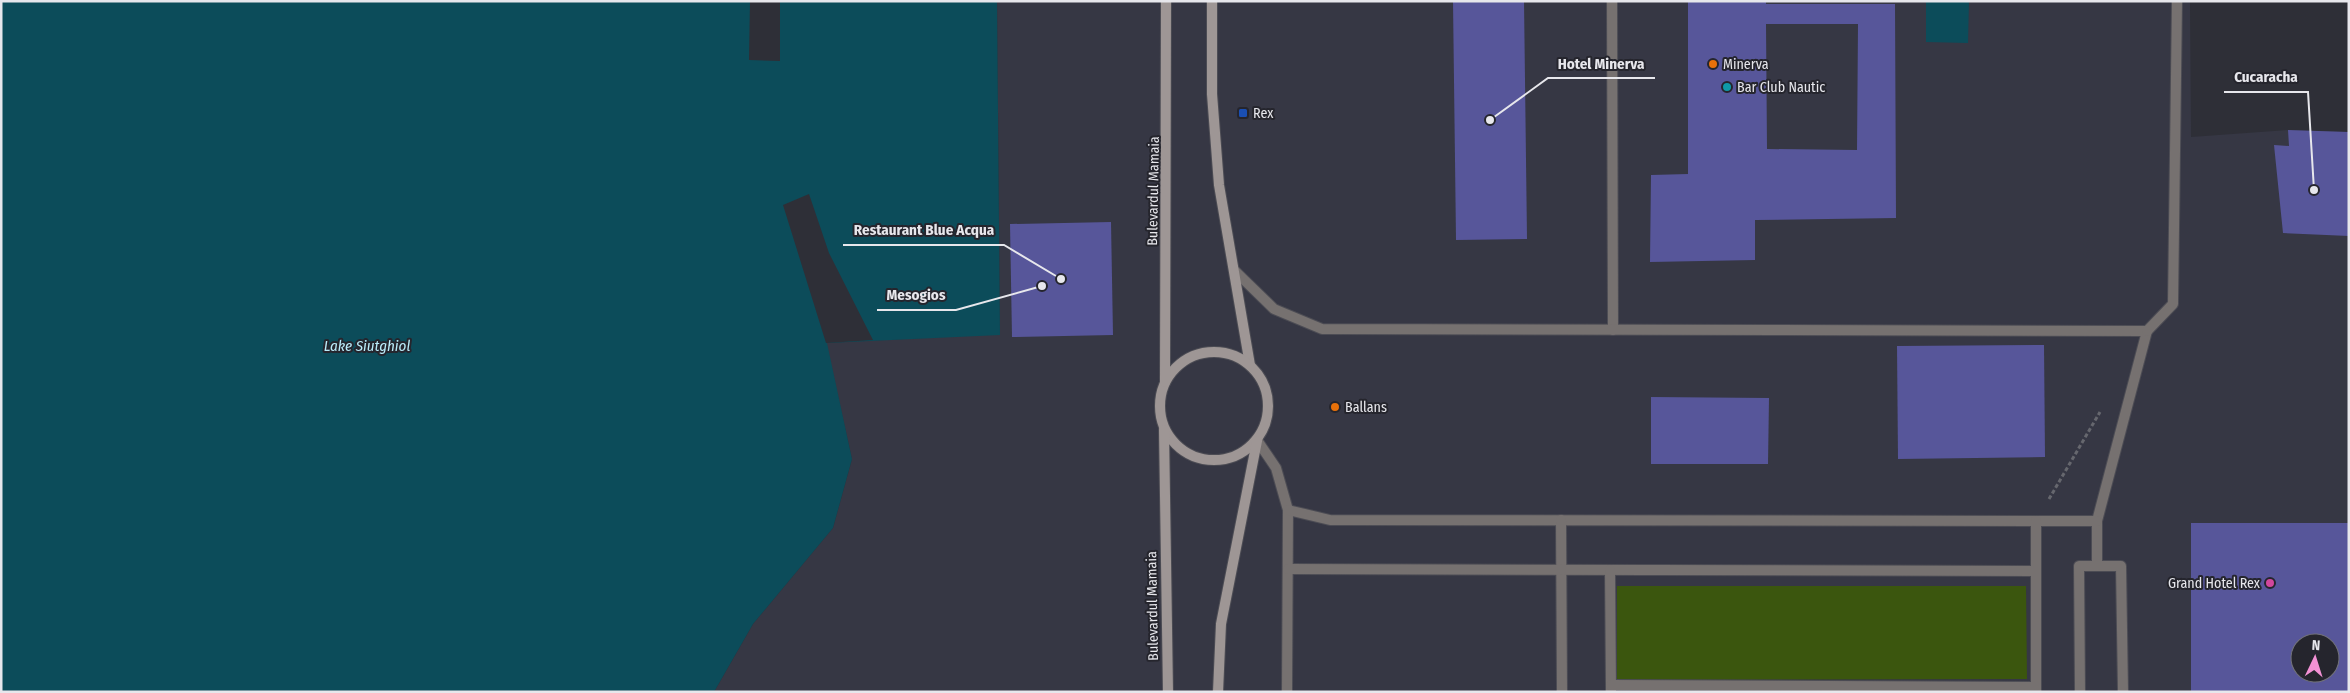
<svg xmlns="http://www.w3.org/2000/svg" width="2350" height="693" font-family="'Fira Sans Condensed',sans-serif">
<style>
.built{fill:#363744;fill-rule:evenodd}
.green{fill:#3b560e}
.water{fill:#0c4c5a}
.pier{fill:#2e2f37}
.building{fill:#57569a;fill-rule:evenodd}
.lines{fill:none;stroke-linecap:round;stroke-linejoin:round}
.service-casing{stroke:#4c4c54;stroke-width:12}
.pedestrian-casing{stroke:#4c4c54;stroke-width:12}
.secondary-casing{stroke:#4c4c54;stroke-width:12}
.path{stroke:#66676e;stroke-width:3;stroke-dasharray:4 2.5;stroke-linecap:butt}
.service{stroke:#767170;stroke-width:10}
.pedestrian{stroke:#767170;stroke-width:10}
.secondary{stroke:#9e9695;stroke-width:10}
.food-dot{fill:#e8710a;stroke:#25252d;stroke-width:2}
.culture-dot{fill:#0f9aa8;stroke:#25252d;stroke-width:2}
.transit-dot{fill:#1a4fb4;stroke:#25252d;stroke-width:2}
.hotel-dot{fill:#d1479c;stroke:#25252d;stroke-width:2}
.labels{text-anchor:middle;stroke-width:4;stroke-linejoin:round;paint-order:stroke}
.poi-label{font-size:14px;fill:#e7e7ec;stroke:#25252d;text-anchor:start}
.street-label{font-size:14px;fill:#e7e7ec;stroke:#25252d}
.water-label{font-size:15px;font-style:italic;fill:#baecfa;stroke:#25252d}
.leader{fill:none;stroke:#e7e7ec;stroke-width:2}
.callout-dot{fill:#e7e7ec;stroke:#25252d;stroke-width:2}
.callout-label{font-size:15px;text-anchor:middle;font-weight:bold;fill:#e7e7ec;stroke:#25252d;stroke-width:4;stroke-linejoin:round;paint-order:stroke}
</style>
<rect width="100%" height="100%" fill="#2e2f37"/>
<path class="built" d="M997,1H2190L2191,137L2288,130L2349,132V692H714L753,624L833,528L852,459L826,343L1000,334ZM2300,643H2330V673H2300Z"/>
<polygon class="green" points="1617,586 2026,586 2027,679 1617,680"/>
<g class="water">
<polygon points="1,1 997,1 1000,335 827,343 852,459 833,528 753,624 714,692 1,692"/>
<polygon points="1926,1 1969,1 1968,43 1926,42"/>
</g>
<g class="pier">
<polygon points="750,1 780,1 780,61 749,60"/>
<polygon points="809,194 829,253 873,340 826,343 783,205"/>
</g>
<g class="building">
<polygon points="1453,1 1524,1 1527,239 1456,240"/>
<path d="M1688,1H1766V4H1895L1896,218L1755,220V260L1650,262L1651,175L1688,174ZM1766,24H1858L1857,150L1767,149Z"/>
<polygon points="2288,130 2349,132 2349,236 2283,233 2274,145 2289,146"/>
<polygon points="1111,222 1113,335 1012,337 1010,224"/>
<polygon points="2044,345 2045,457 1898,459 1897,346"/>
<polygon points="1651,397 1769,398 1768,464 1651,464"/>
<path d="M2191,523H2349V692H2191ZM2300,643H2330V673H2300Z"/>
</g>
<g class="lines">
<defs>
<g id="service">
<polyline points="1612,1 1613,330"/>
<polyline points="1235,271 1274,309 1322,329 2147,331 2097,521 2097,566"/>
<polyline points="1257,440 1276,468 1288,510 1287,692"/>
<polyline points="1288,510 1330,520 2097,521"/>
<polyline points="1561,520 1562,692"/>
<polyline points="2080,692 2079,566 2121,566 2123,692"/>
</g>
<g id="pedestrian">
<polyline points="2147,331 2173,304 2177,1"/>
<polyline points="1288,569 2036,571"/>
<polyline points="1610,570 1611,692"/>
<polyline points="1611,685 2036,687"/>
<polyline points="2036,692 2036,521"/>
</g>
<g id="secondary">
<polyline points="1212,1 1212,94 1219,185 1250,365"/>
<circle cx="1214" cy="406" r="54"/>
<polyline points="1165,382 1166,1"/>
<polyline points="1164,430 1168,692"/>
<polyline points="1218,692 1221,624 1257,441"/>
</g>
</defs>
<use href="#service" class="service-casing"/>
<use href="#pedestrian" class="pedestrian-casing"/>
<use href="#secondary" class="secondary-casing"/>
<polyline class="path" points="2049,499 2100,412"/>
<use href="#service" class="service"/>
<use href="#pedestrian" class="pedestrian"/>
<use href="#secondary" class="secondary"/>
</g>
<g class="food-dot">
<circle cx="1713" cy="64" r="5"/>
<circle cx="1335" cy="407" r="5"/>
</g>
<circle class="culture-dot" cx="1727" cy="87" r="5"/>
<rect class="transit-dot" x="1238" y="108" width="10" height="10" rx="2.5"/>
<circle class="hotel-dot" cx="2270" cy="583" r="5"/>
<g class="labels">
<g class="poi-label">
<text x="1723" y="69">Minerva</text>
<text x="1737" y="92">Bar Club Nautic</text>
<text x="1253" y="118">Rex</text>
<text x="1345" y="412">Ballans</text>
<text x="2260" y="588" text-anchor="end">Grand Hotel Rex</text>
</g>
<g class="street-label">
<text transform="translate(1153 191) rotate(-89)" y="5">Bulevardul Mamaia</text>
<text transform="translate(1152 606) rotate(-91)" y="5">Bulevardul Mamaia</text>
</g>
<g class="water-label">
<text x="367" y="351">Lake Siutghiol</text>
</g>
</g>
<path class="leader" d="M1490 120L1548 78H1655M2314 190L2308 92H2224M1061 279L1004 245H843M1042 286L956 310H877"/>
<g class="callout-dot">
<circle cx="1490" cy="120" r="5"/>
<circle cx="2314" cy="190" r="5"/>
<circle cx="1061" cy="279" r="5"/>
<circle cx="1042" cy="286" r="5"/>
</g>
<g class="callout-label">
<text x="1601" y="69">Hotel Minerva</text>
<text x="2266" y="82">Cucaracha</text>
<text x="924" y="235">Restaurant Blue Acqua</text>
<text x="916" y="300">Mesogios</text>
</g>
<rect width="2350" height="693" fill="none" stroke="#e7e7ec" stroke-width="5"/>
<g transform="translate(2315 658) rotate(4)"><circle r="24" fill="#25252d" stroke="#737379"/>
<path d="M0-4L9 19L0 12L-9 19Z" fill="#f391d5"/>
<text y="-8" font-size="14" font-weight="bold" text-anchor="middle" fill="#e7e7ec">N</text>
</g>
</svg>
